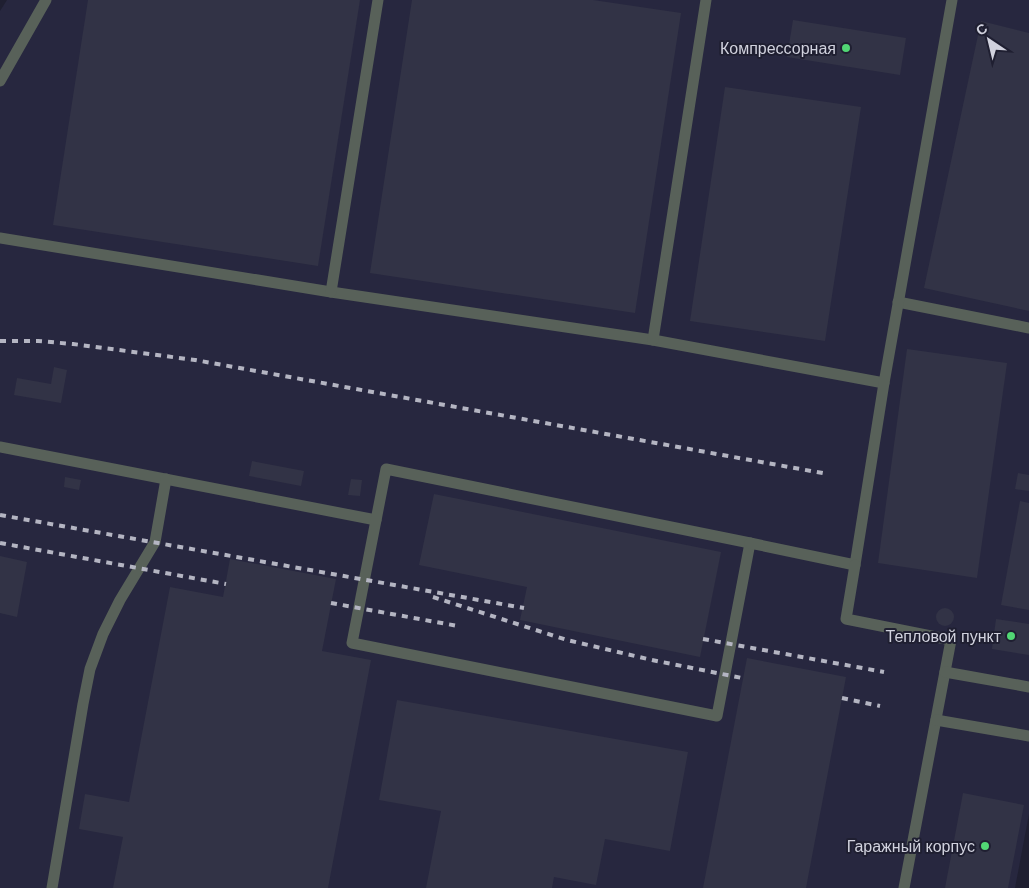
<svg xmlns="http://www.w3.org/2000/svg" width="1029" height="888" font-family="Arial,sans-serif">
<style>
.built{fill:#27273f}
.building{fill:#323346}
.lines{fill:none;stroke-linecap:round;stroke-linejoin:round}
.service{stroke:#586159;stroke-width:11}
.rail{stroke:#b4b5c2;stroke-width:4;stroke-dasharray:6 6;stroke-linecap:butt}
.poi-dot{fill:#51d674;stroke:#1f1f31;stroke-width:2}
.labels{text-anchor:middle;stroke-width:4;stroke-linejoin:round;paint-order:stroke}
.poi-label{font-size:16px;fill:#d1d2de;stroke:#1f1f31;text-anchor:end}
</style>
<rect width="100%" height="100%" fill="#1f1f31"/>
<polygon class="built" points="7,0 1029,0 1029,814 1015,888 0,888 0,11"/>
<g class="building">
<polygon points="88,0 360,0 318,266 53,225"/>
<polygon points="412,0 593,0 681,13 635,313 370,273"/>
<polygon points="793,20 906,38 900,75 787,57"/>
<polygon points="981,21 1029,33 1029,311 924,288"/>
<polygon points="725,87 861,107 825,341 690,321"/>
<polygon points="907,349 1007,363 977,578 878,563"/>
<polygon points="54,367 67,370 61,403 14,395 17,378 51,384"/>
<polygon points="252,461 304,471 301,486 249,476"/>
<polygon points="1018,473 1029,475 1029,491 1015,489"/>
<polygon points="65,477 81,480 79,490 64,487"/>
<polygon points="351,479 362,480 360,496 348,495"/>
<polygon points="434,494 721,552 700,657 520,620 527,587 419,565"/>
<polygon points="1020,501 1029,503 1029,610 1001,605"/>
<polygon points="0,556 27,562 17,617 0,613"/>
<polygon points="230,559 336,579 322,651 371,660 328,888 113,888 123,837 79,829 85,794 129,802 170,587 223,597"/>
<circle cx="945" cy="617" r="9"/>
<polygon points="996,619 1029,624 1029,655 992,649"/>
<polygon points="747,658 846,677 806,888 703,888"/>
<polygon points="397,700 688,752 670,851 605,839 596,885 554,877 552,888 426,888 441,811 379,800"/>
<polygon points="963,793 1024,805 1008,888 945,888"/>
</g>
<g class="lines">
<g class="service">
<polyline points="0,81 46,0"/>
<polyline points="0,238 331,292 653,340 884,383"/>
<polyline points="331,292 378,0"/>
<polyline points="898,302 1029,328"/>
<polyline points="653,340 706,0"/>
<polyline points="0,447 376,520"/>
<polygon points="386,469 750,543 717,716 352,643"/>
<polyline points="750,543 855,565 884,383 952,0"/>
<polyline points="855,565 846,619 951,640 904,888"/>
<polyline points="945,672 1029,687"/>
<polyline points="936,720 1029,736"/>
<polyline points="52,888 83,704 90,669 103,634 120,600 155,542 166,479"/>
</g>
<g class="rail">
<polyline points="0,341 38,341 73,344 195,360 828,474"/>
<polyline points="0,515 524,608"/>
<polyline points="0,543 226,584"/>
<polyline points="433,597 567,640 652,660 742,678"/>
<polyline points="331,603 458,626"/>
<polyline points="703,639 884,672"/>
<polyline points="842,698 880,706"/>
</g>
</g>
<g class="poi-dot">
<circle cx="846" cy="48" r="5"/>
<circle cx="1011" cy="636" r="5"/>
<circle cx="985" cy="846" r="5"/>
</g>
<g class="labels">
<g class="poi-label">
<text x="836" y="54">Компрессорная</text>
<text x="1001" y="642">Тепловой пункт</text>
<text x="975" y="852">Гаражный корпус</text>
</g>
</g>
<g transform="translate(989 40) rotate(325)" stroke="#1f1f31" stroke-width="4" paint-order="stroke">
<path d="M0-4L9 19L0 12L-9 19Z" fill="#d1d2de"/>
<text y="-8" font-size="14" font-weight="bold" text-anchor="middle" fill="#d1d2de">С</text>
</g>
</svg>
